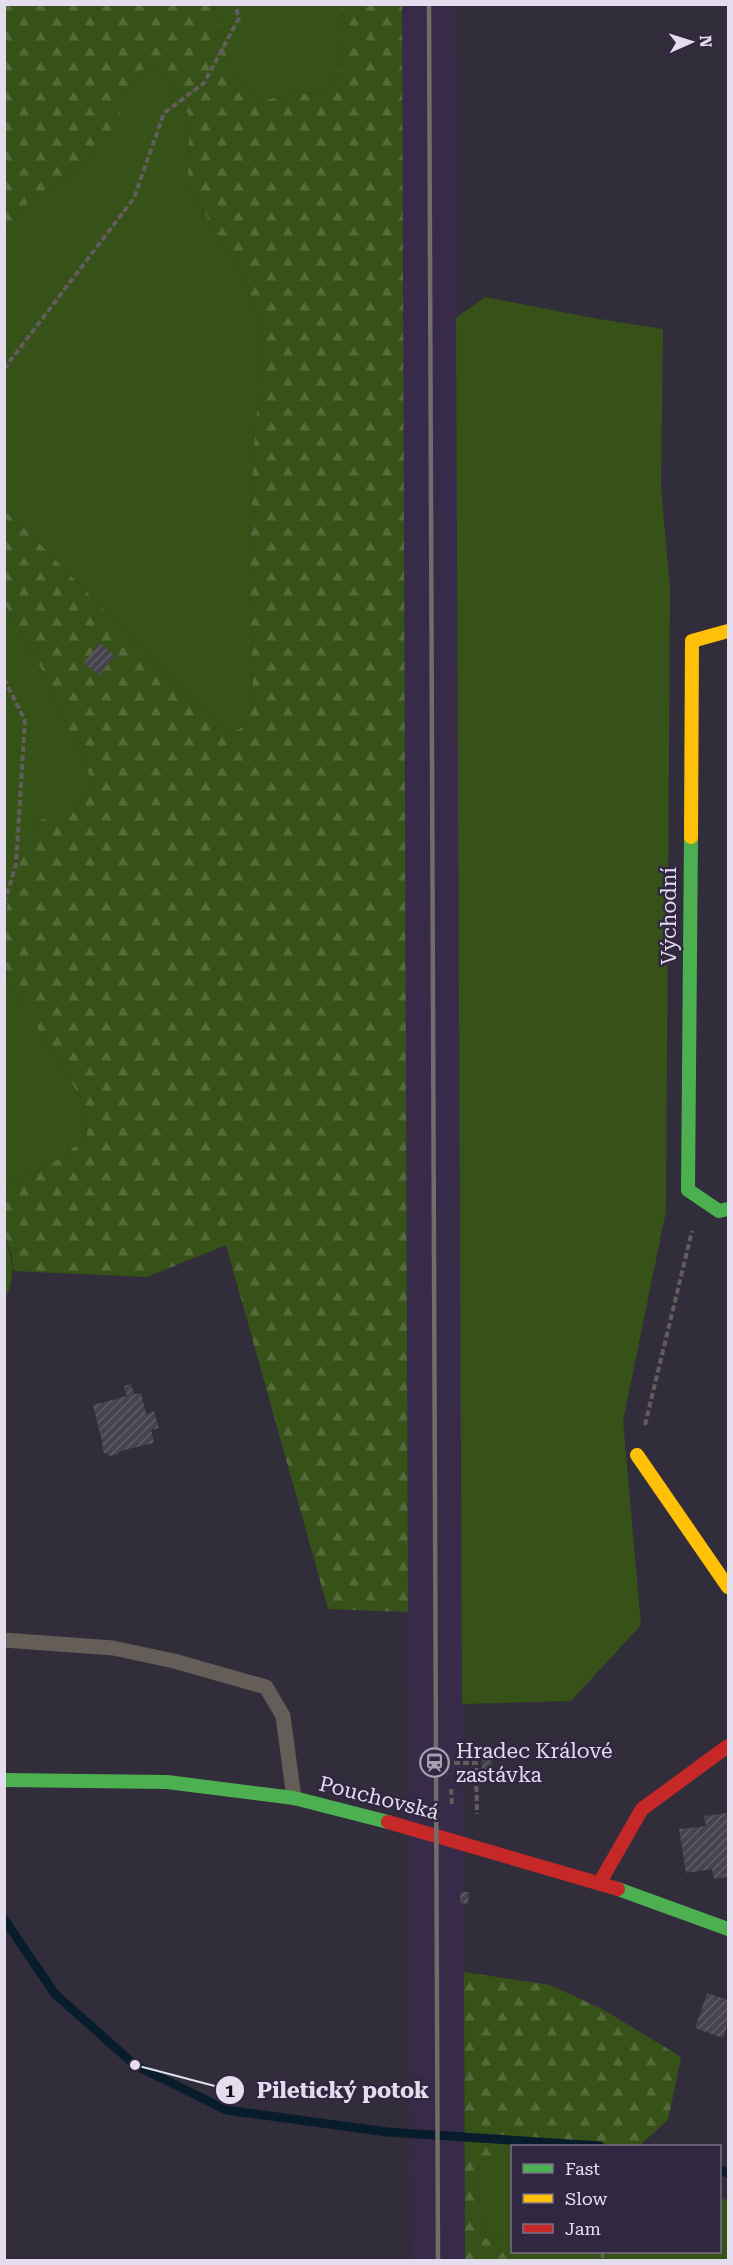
<svg xmlns="http://www.w3.org/2000/svg" width="733" height="2265" font-family="'Roboto Serif',serif">
<style>
.built{fill:#382b4a}
.green{fill:#375218}
.forest{fill:url(#forest-firs)}
.lines{fill:none;stroke-linecap:round;stroke-linejoin:round}
.stream{stroke:#081d2c;stroke-width:9}
.building{fill:url(#building-hatch)}
.path{stroke:#625d5c;stroke-width:4;stroke-dasharray:6 3;stroke-linecap:butt}
.lane{stroke:#645d58;stroke-width:15}
.fast{stroke:#4caf50;stroke-width:14}
.slow{stroke:#ffc107;stroke-width:14}
.jam{stroke:#c62828;stroke-width:14}
.rail{stroke:#726c6b;stroke-width:4.5}
.labels{text-anchor:middle;stroke-width:5;stroke-linejoin:round;paint-order:stroke}
.street-label{font-size:21px;fill:#e3ddee;stroke:#312741}
.poi-label{font-size:21px;fill:#e3ddee;stroke:#312741;text-anchor:start}
.leader{fill:none;stroke:#e3ddee;stroke-width:2}
.callout-dot{fill:#e3ddee;stroke:#312741;stroke-width:2}
.mark-label{font-size:18px;text-anchor:middle;font-weight:bold;fill:#111}
.callout-label{font-size:22px;text-anchor:middle;font-weight:bold;fill:#e3ddee;stroke:#312741;stroke-width:5;stroke-linejoin:round;paint-order:stroke}
</style>
<defs>
<pattern id="forest-firs" width="22" height="20" patternUnits="userSpaceOnUse" patternTransform="scale(1.5)"><rect width="22" height="20" fill="#375218"/><path d="M5 1l3.5 6h-7zM16 11l3.5 6h-7z" fill="#546a3a"/></pattern>
<pattern id="building-hatch" width="6" height="6" patternUnits="userSpaceOnUse" patternTransform="scale(1.5)"><rect width="6" height="6" fill="#46424e"/><path d="M-1 1l2-2M0 6l6-6M5 7l2-2" fill="none" stroke="#615d68"/></pattern>
</defs>
<rect width="100%" height="100%" fill="#322d3b"/>
<polygon class="built" points="402,5 455,5 465,2260 411,2260"/>
<g class="green">
<polygon points="213,5 341,5 342,68 324,91 262,100 242,86 226,53"/>
<polygon points="147,65 165,72 189,116 188,186 244,277 263,330 253,459 249,584 253,696 247,726 230,732 194,703 17,520 5,512 5,230 32,198 84,167 117,120 128,89"/>
<polygon points="485,297 593,318 663,329 661,487 670,589 666,1211 623,1421 641,1625 571,1701 462,1704 456,318"/>
<polygon points="5,604 42,670 96,790 74,806 37,823 15,862 5,912"/>
<path d="M4,964L8,981L85,1104L87,1135C64,1159 36,1174 5,1185Z"/>
<path d="M4,1235C13,1258 16,1277 5,1299Z"/>
<polygon points="478,2157 512,2160 512,2252 720,2252 720,2197 728,2201 728,2260 509,2260 509,2239 481,2238"/>
</g>
<g class="forest">
<path d="M5,5H213L226,53L242,86L262,100L324,91L342,68L341,5H402L408,1612L328,1609L226,1245L147,1277L13,1271L12,1256L5,1235V1185C36,1174 64,1159 87,1135L85,1104L8,981C0,935 6,862 36,825C43,815 63,812 73,806C81,802 88,795 96,790L42,670L5,604V512L17,520L194,703L230,732L247,726L253,696L249,584L253,459L263,330L244,277L188,186L189,116L165,72L147,65L128,89L118,120L84,167L32,198L5,230Z"/>
<polygon points="464,1972 550,1985 604,2010 681,2057 668,2120 639,2146 512,2146 512,2160 478,2158 481,2238 509,2239 509,2260 465,2260"/>
</g>
<g class="lines">
<g class="stream">
<polyline points="4,1919 55,1994 135,2065 226,2110 387,2132 600,2146"/>
<polyline points="720,2170 728,2173"/>
</g>
</g>
<g class="building">
<polygon points="100,643 115,656 99,675 84,663"/>
<polygon points="131,1384 134,1394 141,1393 146,1414 154,1411 159,1428 151,1430 154,1443 120,1451 118,1454 110,1456 103,1452 102,1441 93,1405 127,1396 124,1386"/>
<polygon points="482,1755 492,1755 492,1775 482,1774"/>
<polygon points="728,1813 728,1877 714,1879 712,1869 686,1873 679,1829 706,1826 704,1816"/>
<polygon points="460,1892 469,1892 468,1904 460,1903"/>
<polygon points="707,1993 728,2000 728,2023 723,2038 695,2028"/>
</g>
<g class="lines">
<g class="path">
<polyline points="4,369 134,198 164,113 204,83 239,18 235,4"/>
<polyline points="4,679 25,720 16,864 4,904"/>
<polyline points="645,1425 692,1231"/>
<polyline points="454,1763 476,1763 477,1814"/>
<polyline points="451,1789 452,1806"/>
<polyline points="602,2252 603,2260"/>
</g>
<polyline class="lane" points="4,1640 113,1648 174,1661 266,1687 283,1716 294,1798"/>
<g class="fast">
<polyline points="691,837 688,1190 719,1211 728,1209"/>
<polyline points="4,1780 167,1782 294,1798 388,1822"/>
<polyline points="618,1889 728,1929"/>
</g>
<g class="slow">
<polyline points="691,837 692,641 728,631"/>
<polyline points="637,1455 728,1587"/>
</g>
<g class="jam">
<polyline points="388,1822 618,1889"/>
<polyline points="600,1882 642,1809 728,1746"/>
</g>
<polyline class="rail" points="429,4 438,2260"/>
</g>
<defs>
<symbol id="station-ring" viewBox="-11 -11 22 22"><circle r="9.5" fill="#312741" stroke="#a59faf" stroke-width="1.5"/><path d="M-3-6H3Q5-6 5-4V2Q5 4 3 4L4.5 6H3L1.5 4h-3L-3 6H-4.5L-3 4Q-5 4-5 2V-4Q-5-6-3-6ZM-3.5-4v3h7v-3ZM-3.5 1v1.5H-2V1ZM2 1v1.5H3.5V1Z" fill="#a59faf"/></symbol>
</defs>
<g fill-rule="evenodd">
<use href="#station-ring" x="418" y="1746" width="33" height="33"/>
</g>
<g class="labels">
<g class="street-label">
<text transform="translate(669 916) rotate(-90)" y="7">Východní</text>
<text transform="translate(379 1798) rotate(14)" y="7">Pouchovská</text>
</g>
<g class="poi-label">
<text x="456" y="1758">Hradec Králové<tspan x="456" dy="24">zastávka</tspan></text>
</g>
</g>
<path class="leader" d="M135 2065L230 2090"/>
<g class="callout-dot">
<circle cx="135" cy="2065" r="6"/>
<circle cx="230" cy="2090" r="15"/>
</g>
<g class="mark-label">
<text x="230" y="2097">1</text>
</g>
<g class="callout-label">
<text x="343" y="2098">Piletický potok</text>
</g>
<rect width="733" height="2265" fill="none" stroke="#e3ddee" stroke-width="12"/>
<rect x="511" y="2145" width="210" height="108" fill="#312741" stroke="#787086" stroke-width="1.5"/>
<rect x="523" y="2164" width="30" height="9" fill="#4caf50" stroke="#787086" stroke-width="1.5"/>
<text x="565" y="2175" font-size="18" fill="#e3ddee">Fast</text>
<rect x="523" y="2194" width="30" height="9" fill="#ffc107" stroke="#787086" stroke-width="1.5"/>
<text x="565" y="2205" font-size="18" fill="#e3ddee">Slow</text>
<rect x="523" y="2224" width="30" height="9" fill="#c62828" stroke="#787086" stroke-width="1.5"/>
<text x="565" y="2235" font-size="18" fill="#e3ddee">Jam</text>
<g transform="translate(691 42) rotate(87)" stroke="#312741" stroke-width="4.5" paint-order="stroke">
<path d="M0-4.5L10 22L0 15L-10 22Z" fill="#e3ddee"/>
<text y="-9" font-size="16" font-weight="bold" text-anchor="middle" fill="#e3ddee">N</text>
</g>
</svg>
